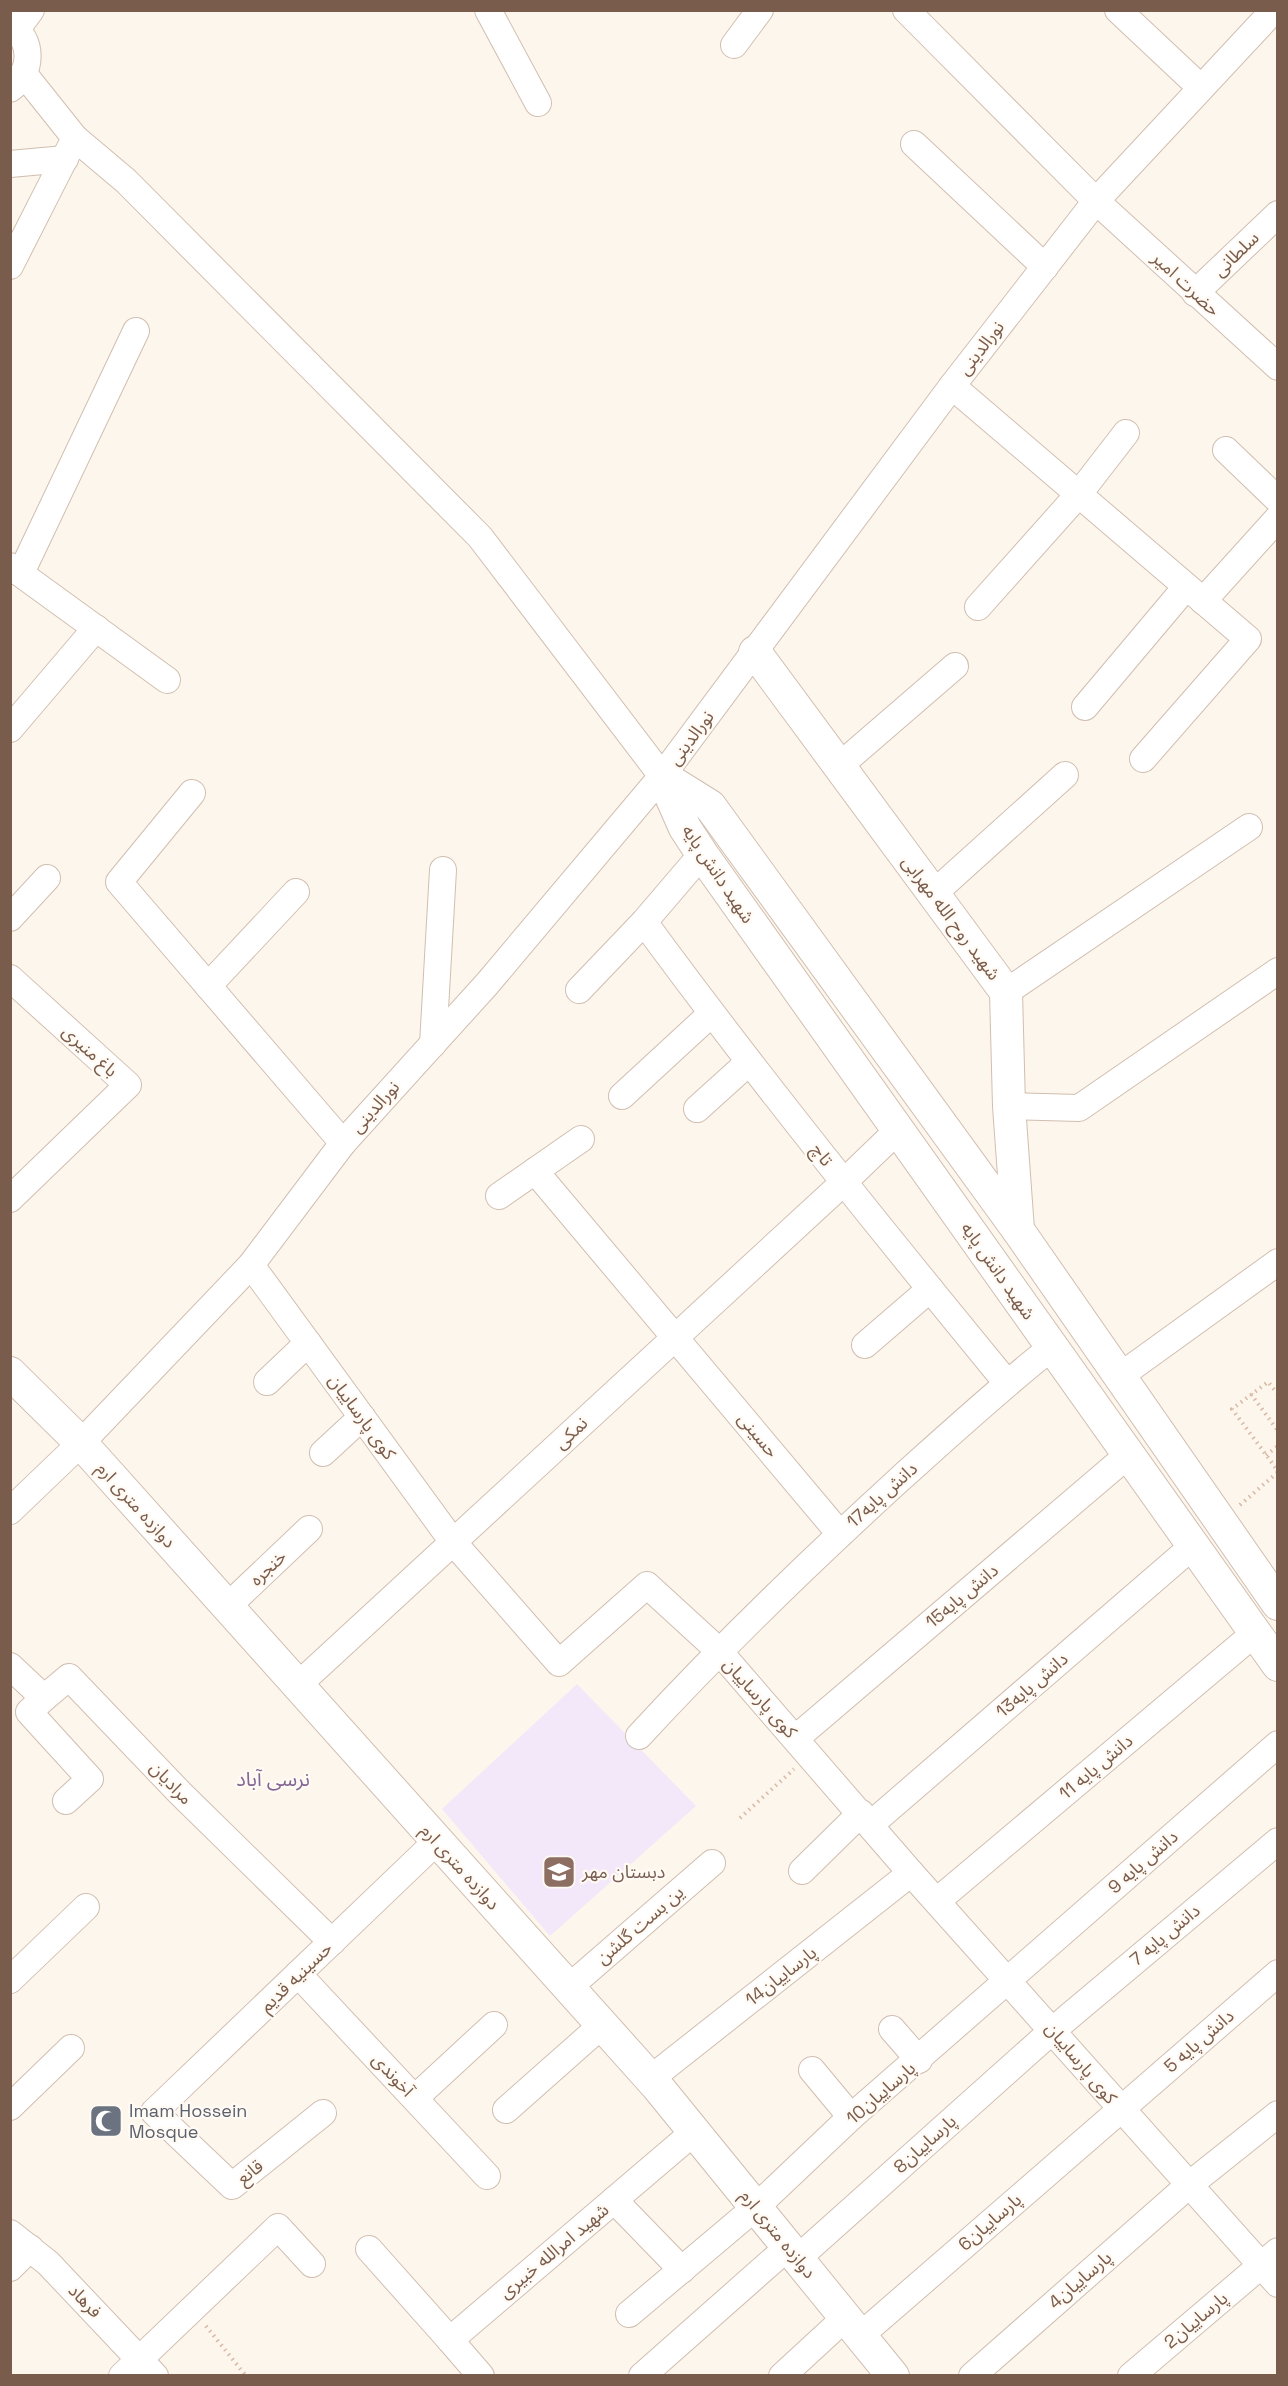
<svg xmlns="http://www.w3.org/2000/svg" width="1288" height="2386" font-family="'Space Grotesk','Noto Sans Arabic',sans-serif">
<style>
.education{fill:#f3e8fa}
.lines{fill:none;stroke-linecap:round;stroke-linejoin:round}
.minor-casing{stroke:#d1beb0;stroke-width:28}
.tertiary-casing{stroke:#d1beb0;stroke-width:34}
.path{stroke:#d9b8a5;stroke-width:4;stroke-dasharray:1.5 4.5;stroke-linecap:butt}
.minor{stroke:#fff;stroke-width:26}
.tertiary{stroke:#fff;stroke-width:32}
.labels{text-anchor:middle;stroke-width:4.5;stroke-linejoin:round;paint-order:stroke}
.street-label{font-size:18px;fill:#7a5c4d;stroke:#fffaf3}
.education-label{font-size:18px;fill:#785e54;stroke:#fffaf3;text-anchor:start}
.worship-label{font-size:18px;fill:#5b616d;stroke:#fffaf3;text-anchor:start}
.neighbourhood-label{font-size:20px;fill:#846695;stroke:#fffaf3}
</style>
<rect width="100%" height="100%" fill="#fdf6ec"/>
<polygon class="education" points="577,1684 696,1806 550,1936 442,1809"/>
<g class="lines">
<defs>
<g id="minor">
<polyline points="488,10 538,103"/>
<polyline points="906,10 1096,201 1278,367"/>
<polyline points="1118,10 1201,88"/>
<path d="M10,24C34,42 33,71 10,89"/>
<polyline points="17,29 31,10"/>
<polyline points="734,45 760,10"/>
<polyline points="24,74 75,138 126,181 480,537 662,776"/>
<polyline points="914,144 1045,267"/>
<polyline points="10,164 65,159"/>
<polyline points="10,266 75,138"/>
<polyline points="1195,293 1278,214"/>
<polyline points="952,386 1248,639 1143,759"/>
<polyline points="1226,450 1278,500"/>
<polyline points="10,566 167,680"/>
<polyline points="21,573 136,331"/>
<polyline points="1203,601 1278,518"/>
<polyline points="978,607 1078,495 1126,433"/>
<polyline points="1085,707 1186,587"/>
<polyline points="10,729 96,628"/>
<polyline points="838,767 955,666"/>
<polyline points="192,793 119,882 343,1143"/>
<polyline points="933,894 1065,775"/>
<polyline points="10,918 47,878"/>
<path d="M644,922C760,1080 883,1232 1007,1383"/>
<polyline points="10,978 128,1085 10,1199"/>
<polyline points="208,986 296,892"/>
<polyline points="579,990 644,922 702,854"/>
<polyline points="1006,992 1249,827"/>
<polyline points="433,1044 443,870"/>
<polyline points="622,1096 711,1014"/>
<polyline points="1009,1106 1079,1108 1278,971"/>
<polyline points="697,1109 749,1062"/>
<polyline points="535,1171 840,1534"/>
<polyline points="499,1196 581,1139"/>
<polyline points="251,1265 453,1542 559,1663 647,1585 718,1650 911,1873 1278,2284"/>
<polyline points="865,1345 930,1289"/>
<polyline points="1120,1376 1278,1262"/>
<polyline points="267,1382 308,1343"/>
<polyline points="323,1453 362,1417"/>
<polyline points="10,1511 81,1443 251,1265 343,1143 487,984 662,776 952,386 1096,201 1274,10"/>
<polyline points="228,1606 309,1529"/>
<polyline points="10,1666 44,1698 69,1677 180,1793 332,1942"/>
<polyline points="298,1685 844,1182 898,1130"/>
<polyline points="44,1698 29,1712 90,1779 66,1801"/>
<path d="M639,1736C722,1646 810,1561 901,1478C951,1433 1000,1388 1052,1347"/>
<polyline points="796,1738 1128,1455"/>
<polyline points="870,1825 1194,1545"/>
<polyline points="802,1871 861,1813"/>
<polyline points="937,1901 1255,1633"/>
<polyline points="298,1974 487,2176"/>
<polyline points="10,1980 86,1907"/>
<polyline points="568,1988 712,1863"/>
<polyline points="892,2029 919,2060"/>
<polyline points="812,2070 851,2117"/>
<polyline points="650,2079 911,1873"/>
<polyline points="415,2098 494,2025"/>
<polyline points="10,2107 71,2048"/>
<polyline points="506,2110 602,2025"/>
<polyline points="323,2113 232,2186 154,2112 437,1841"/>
<polyline points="614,2200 682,2270"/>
<polyline points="10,2233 48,2263 155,2376"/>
<polyline points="369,2249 450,2340"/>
<polyline points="798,2258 1053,2030 1278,1841"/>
<polyline points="10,2268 30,2248"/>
<polyline points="629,2314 756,2207 851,2117 1278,1744"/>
<polyline points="861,2335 1278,1973"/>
<polyline points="122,2376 278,2227 312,2264"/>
<polyline points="481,2376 450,2340 694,2132"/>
<polyline points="642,2376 788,2247"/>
<polyline points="782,2376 846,2317"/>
<polyline points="972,2376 1189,2185 1278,2114"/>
<polyline points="1131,2376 1278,2251"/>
</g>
<g id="tertiary">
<polyline points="755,652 1006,992 1009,1106 1018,1230"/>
<polyline points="662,776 685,828 702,854 1278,1665"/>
<polyline points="662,776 710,806 1018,1230 1278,1604"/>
<polyline points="10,1373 81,1443 657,2086 893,2376"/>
</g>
</defs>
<use href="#minor" class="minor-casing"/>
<use href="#tertiary" class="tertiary-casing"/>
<g class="path">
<polyline points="1251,1394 1278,1431"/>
<polyline points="1278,1394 1268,1382 1232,1409 1278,1471"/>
<polyline points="1266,1455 1278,1446"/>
<polyline points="1240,1505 1278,1472"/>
<polyline points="740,1818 794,1769"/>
<polyline points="206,2326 246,2376"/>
</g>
<use href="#minor" class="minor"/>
<use href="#tertiary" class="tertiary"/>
</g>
<defs>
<symbol id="school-square" viewBox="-11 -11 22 22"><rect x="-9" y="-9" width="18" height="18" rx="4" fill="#8d6e63" stroke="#fffaf3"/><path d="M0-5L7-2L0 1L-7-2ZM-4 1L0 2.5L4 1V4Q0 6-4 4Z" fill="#fff"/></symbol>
<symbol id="mosque-square" viewBox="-11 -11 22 22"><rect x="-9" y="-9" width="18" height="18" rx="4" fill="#6b7280" stroke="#fffaf3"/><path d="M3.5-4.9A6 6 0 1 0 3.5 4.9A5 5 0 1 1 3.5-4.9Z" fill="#fff"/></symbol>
</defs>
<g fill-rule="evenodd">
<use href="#school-square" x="540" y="1853" width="38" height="38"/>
<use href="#mosque-square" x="87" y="2102" width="38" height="38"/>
</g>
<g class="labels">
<g class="street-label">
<text transform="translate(1236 254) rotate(-44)" y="6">سلطانی</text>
<text transform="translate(1186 284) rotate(43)" y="6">حضرت امیر</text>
<text transform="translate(981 348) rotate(-52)" y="6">نورالدینی</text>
<text transform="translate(691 738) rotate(-53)" y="6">نورالدینی</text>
<text transform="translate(718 874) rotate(56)" y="6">شهید دانش پایه</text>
<text transform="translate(951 918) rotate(53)" y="6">شهید روح الله مهرابی</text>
<text transform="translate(90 1051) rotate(42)" y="6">باغ منیری</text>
<text transform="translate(375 1107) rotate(-48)" y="6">نورالدینی</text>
<text transform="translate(822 1155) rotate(52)" y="6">تاچ</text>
<text transform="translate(998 1271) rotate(55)" y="6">شهید دانش پایه</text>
<text transform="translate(362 1417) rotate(54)" y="6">کوی پارساییان</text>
<text transform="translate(571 1433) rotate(-43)" y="6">نمکی</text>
<text transform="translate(758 1435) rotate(50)" y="6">حسینی</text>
<text transform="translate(882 1495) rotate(-42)" y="6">دانش پایه17</text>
<text transform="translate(136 1505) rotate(48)" y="6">دوازده متری ارم</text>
<text transform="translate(268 1568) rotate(-43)" y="6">خنجره</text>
<text transform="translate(962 1596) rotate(-40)" y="6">دانش پایه15</text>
<text transform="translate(1032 1685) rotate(-41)" y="6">دانش پایه13</text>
<text transform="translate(760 1698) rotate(48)" y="6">کوی پارساییان</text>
<text transform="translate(1096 1767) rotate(-40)" y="6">دانش پایه 11</text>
<text transform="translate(171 1783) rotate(46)" y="6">مرادیان</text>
<text transform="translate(1143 1862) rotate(-41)" y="6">دانش پایه 9</text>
<text transform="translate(460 1867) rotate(48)" y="6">دوازده متری ارم</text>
<text transform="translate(640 1925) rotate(-41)" y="6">ین بست گلشن</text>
<text transform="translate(1165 1935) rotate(-40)" y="6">دانش پایه 7</text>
<text transform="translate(781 1976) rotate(-38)" y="6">پارساییان14</text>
<text transform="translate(296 1977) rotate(-44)" y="6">حسینیه قدیم</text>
<text transform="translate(1199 2041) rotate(-41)" y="6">دانش پایه 5</text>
<text transform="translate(1081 2063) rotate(50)" y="6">کوی پارساییان</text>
<text transform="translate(393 2075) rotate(47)" y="6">آخوندی</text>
<text transform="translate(881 2093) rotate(-41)" y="6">پارساییان10</text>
<text transform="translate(925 2144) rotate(-42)" y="6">پارساییان8</text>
<text transform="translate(250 2172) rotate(-38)" y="6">قانع</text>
<text transform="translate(990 2222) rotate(-41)" y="6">پارساییان6</text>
<text transform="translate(778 2234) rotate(51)" y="6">دوازده متری ارم</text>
<text transform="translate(554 2251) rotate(-40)" y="6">شهید امرالله خبیری</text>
<text transform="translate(1080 2280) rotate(-41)" y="6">پارساییان4</text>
<text transform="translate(85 2301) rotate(46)" y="6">فرهاد</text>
<text transform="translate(1196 2320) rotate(-40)" y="6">پارساییان2</text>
</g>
<g class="education-label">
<text x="582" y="1878">دبستان مهر</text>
</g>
<g class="worship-label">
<text x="129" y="2117">Imam Hossein<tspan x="129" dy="21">Mosque</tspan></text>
</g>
<g class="neighbourhood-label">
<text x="273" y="1786">نرسی آباد</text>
</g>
</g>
<rect width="1288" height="2386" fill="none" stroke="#7a5c4d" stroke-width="24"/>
</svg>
